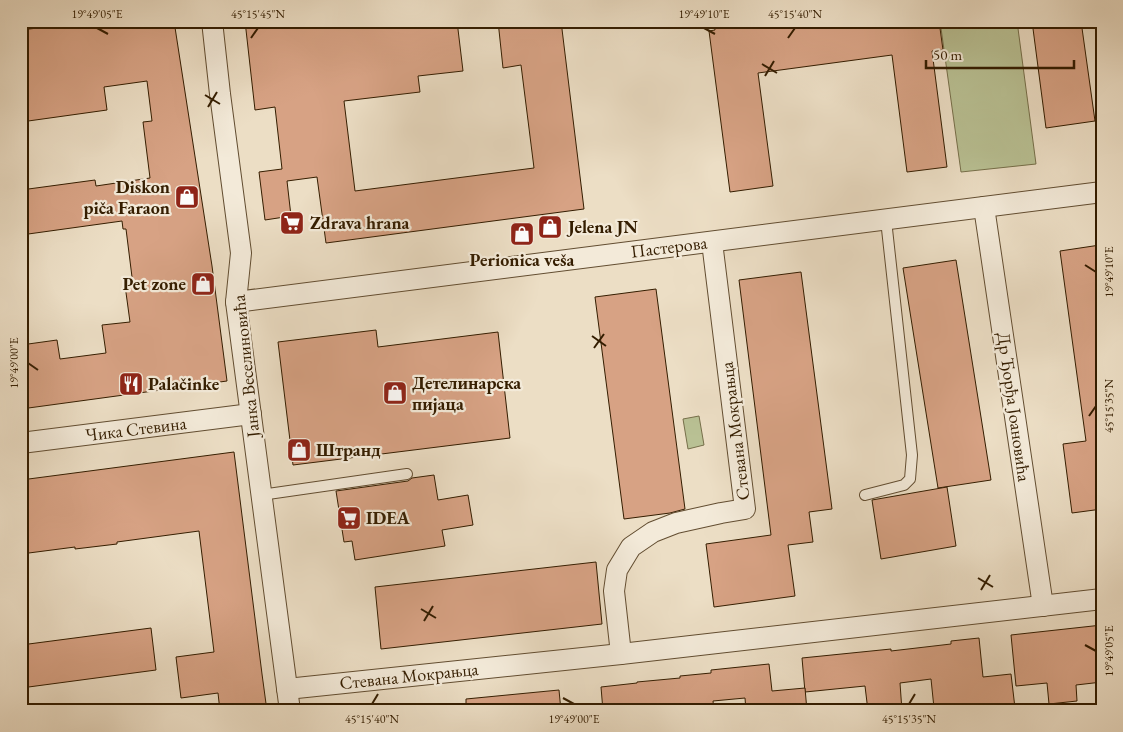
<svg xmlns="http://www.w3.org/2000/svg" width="1123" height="732" font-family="'EB Garamond',serif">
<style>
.green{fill:#b9c194;stroke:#766f4a}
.building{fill:#d7a284;stroke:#341d00}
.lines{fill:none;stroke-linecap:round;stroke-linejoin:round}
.lane-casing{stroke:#624d31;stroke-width:12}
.street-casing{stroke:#624d31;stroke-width:22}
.lane{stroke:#f3ead9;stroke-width:10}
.street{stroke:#f3ead9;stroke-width:20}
.ticks{fill:none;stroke:#341d00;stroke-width:2}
.labels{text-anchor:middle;stroke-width:4.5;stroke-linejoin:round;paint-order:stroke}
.poi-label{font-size:18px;font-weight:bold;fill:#341d00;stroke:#f3ead9;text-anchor:start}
.street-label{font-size:18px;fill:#341d00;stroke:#f3ead9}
.neatline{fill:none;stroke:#341d00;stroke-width:2}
.ticks-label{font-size:12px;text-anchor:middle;fill:#341d00}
</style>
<rect width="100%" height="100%" fill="#ecdec5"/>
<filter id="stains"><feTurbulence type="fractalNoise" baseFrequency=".004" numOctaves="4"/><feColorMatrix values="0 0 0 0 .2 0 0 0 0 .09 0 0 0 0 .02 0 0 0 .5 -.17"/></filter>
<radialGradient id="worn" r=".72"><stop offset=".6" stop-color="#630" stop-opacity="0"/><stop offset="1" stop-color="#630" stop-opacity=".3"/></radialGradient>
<g class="green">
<polygon points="940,21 1017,21 1036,164 961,172"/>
<polygon points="699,416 704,445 688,449 683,419"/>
</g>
<g class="building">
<polygon points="96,21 174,21 212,266 227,381 21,409 21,345 57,340 60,359 106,353 102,325 130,322 124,278 132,277 126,229 123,229 122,221 21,235 21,190 95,180 96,186 150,178 143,122 152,121 147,81 104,87 107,110 21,122 21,30"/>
<polygon points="245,21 457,21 463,71 418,76 420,92 344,101 355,191 534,168 521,65 503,68 498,21 561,21 584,209 326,243 317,177 287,181 291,216 265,220 259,172 282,169 275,107 255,110"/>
<polygon points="714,21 939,21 943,50 932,51 947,167 907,172 892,55 758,73 773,186 730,192 709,31 715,30"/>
<polygon points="1032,21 1081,21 1095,121 1046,128"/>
<polygon points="1100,245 1102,254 1102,509 1072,513 1063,444 1086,441 1060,251"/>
<polygon points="956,260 991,480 938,488 903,268"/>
<polygon points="801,272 832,509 809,512 813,542 788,545 795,596 714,607 706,544 771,535 739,280"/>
<polygon points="656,289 685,509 670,513 624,519 595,297"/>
<polygon points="376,330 378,347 498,332 510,438 293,465 278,342"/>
<polygon points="234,452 262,674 267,711 220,711 218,693 181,698 176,657 214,652 199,531 117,542 117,544 75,549 75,547 21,554 21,480"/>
<polygon points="434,475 438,500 468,495 473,525 442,530 445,546 355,560 352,541 344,542 336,491 408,481 412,478"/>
<polygon points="947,487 956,546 881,559 872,500"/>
<polygon points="596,562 602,624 381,649 375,587"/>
<polygon points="1102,625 1102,682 1076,685 1077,701 1049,704 1047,683 1016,686 1011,635"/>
<polygon points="151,628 156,670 21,688 21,645"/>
<polygon points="979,638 983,677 1011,674 1015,708 988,711 988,707 958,710 958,706 934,708 931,679 900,683 902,711 868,711 865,686 805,692 802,658 891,649 891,651 951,644 951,641"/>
<polygon points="769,664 772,691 805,688 807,711 746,711 745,698 713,701 714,711 684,711 683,704 638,709 638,711 603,711 601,687 637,683 637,682 680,678 680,676 711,673 711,670"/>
<polygon points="559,690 561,711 466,711 466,699"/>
</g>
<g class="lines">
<defs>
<g id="lane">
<polyline points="261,495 407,474"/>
<polyline points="865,495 904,485 910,479 912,455 886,220"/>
</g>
<g id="street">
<polyline points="212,21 220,94 241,253 236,302 290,711"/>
<polyline points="984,207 1043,606"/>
<polyline points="236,302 1102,192"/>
<polyline points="21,443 251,414"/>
<polyline points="621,654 614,591 617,570 631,547 653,532 676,523 721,513 745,509 712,242"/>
<polyline points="287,689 621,654 1102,599"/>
</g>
</defs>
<use href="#lane" class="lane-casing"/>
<use href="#street" class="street-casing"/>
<use href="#lane" class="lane"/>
<use href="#street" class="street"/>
</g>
<path class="ticks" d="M97,28L108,34M704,28L715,34M251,38L258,28M788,38L795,28M762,64L777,73M765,76L774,61M205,95L220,104M208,107L217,92M1085,265L1096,272M592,336L606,346M594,348L604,334M28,363L38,370M1089,416L1096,406M978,578L993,587M981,590L990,575M421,609L436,618M424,621L433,606M1085,645L1096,651M563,698L574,704M372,704L378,694M909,704L915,694"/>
<defs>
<symbol id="shop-square" viewBox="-11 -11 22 22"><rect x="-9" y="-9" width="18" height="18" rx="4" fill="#8f2418" stroke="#f3ead9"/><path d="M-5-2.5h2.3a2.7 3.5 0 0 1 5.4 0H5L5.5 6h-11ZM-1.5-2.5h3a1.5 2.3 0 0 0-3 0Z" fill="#fff"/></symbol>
<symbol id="supermarket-square" viewBox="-11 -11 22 22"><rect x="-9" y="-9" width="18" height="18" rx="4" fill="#8f2418" stroke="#f3ead9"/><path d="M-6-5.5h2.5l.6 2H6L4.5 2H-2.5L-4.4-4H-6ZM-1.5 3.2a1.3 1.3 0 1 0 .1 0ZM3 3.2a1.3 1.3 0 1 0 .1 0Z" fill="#fff"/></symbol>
<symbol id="restaurant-square" viewBox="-11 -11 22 22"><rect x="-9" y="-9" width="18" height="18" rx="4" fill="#8f2418" stroke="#f3ead9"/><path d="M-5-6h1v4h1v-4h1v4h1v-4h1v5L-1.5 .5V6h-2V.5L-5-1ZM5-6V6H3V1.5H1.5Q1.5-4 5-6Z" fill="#fff"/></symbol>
</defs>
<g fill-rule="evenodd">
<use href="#shop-square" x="173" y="183" width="28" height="28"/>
<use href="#supermarket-square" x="278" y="209" width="28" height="28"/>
<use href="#shop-square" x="536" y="213" width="28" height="28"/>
<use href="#shop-square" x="508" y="220" width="28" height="28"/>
<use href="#shop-square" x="189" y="270" width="28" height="28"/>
<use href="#restaurant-square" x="117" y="370" width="28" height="28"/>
<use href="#shop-square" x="381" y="379" width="28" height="28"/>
<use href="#shop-square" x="285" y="436" width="28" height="28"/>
<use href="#supermarket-square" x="335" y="504" width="28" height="28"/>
</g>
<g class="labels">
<g class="poi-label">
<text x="170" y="193" text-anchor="end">Diskon<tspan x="170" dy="21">piča Faraon</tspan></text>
<text x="310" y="229">Zdrava hrana</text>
<text x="568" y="233">Jelena JN</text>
<text x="522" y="266" text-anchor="middle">Perionica veša</text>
<text x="186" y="290" text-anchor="end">Pet zone</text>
<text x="412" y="389">Детелинарска<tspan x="412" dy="21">пијаца</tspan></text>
<text x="148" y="390">Palačinke</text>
<text x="316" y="456">Штранд</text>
<text x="366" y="524">IDEA</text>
</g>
<g class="street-label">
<text transform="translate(669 247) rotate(-7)" y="6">Пастерова</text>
<text transform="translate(246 366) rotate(-96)" y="6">Јанка Веселиновића</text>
<text transform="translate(1014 407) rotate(82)" y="6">Др Ђорђа Јоановића</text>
<text transform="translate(136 429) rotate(-7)" y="6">Чика Стевина</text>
<text transform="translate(735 431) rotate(-97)" y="6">Стевана Мокрањца</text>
<text transform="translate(409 676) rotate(-6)" y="6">Стевана Мокрањца</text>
</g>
</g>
<rect width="1123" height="732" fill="none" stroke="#ecdec5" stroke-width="55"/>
<path d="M926 60v8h148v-8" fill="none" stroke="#341d00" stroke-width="2.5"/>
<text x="933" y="60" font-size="15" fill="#341d00" stroke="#f3ead9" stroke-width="4" paint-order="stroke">50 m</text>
<rect x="28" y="28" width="1068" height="676" class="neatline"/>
<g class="ticks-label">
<text x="97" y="18">19°49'05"E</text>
<text x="258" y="18">45°15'45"N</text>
<text x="704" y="18">19°49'10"E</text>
<text x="795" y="18">45°15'40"N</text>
<text transform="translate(1109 272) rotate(-90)" y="4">19°49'10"E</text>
<text transform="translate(14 363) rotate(-90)" y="4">19°49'00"E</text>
<text transform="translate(1109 406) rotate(-90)" y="4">45°15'35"N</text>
<text transform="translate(1109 651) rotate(-90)" y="4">19°49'05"E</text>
<text x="372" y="723">45°15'40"N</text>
<text x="574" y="723">19°49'00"E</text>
<text x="909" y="723">45°15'35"N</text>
</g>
<rect width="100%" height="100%" filter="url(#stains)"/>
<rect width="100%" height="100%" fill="url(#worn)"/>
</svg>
